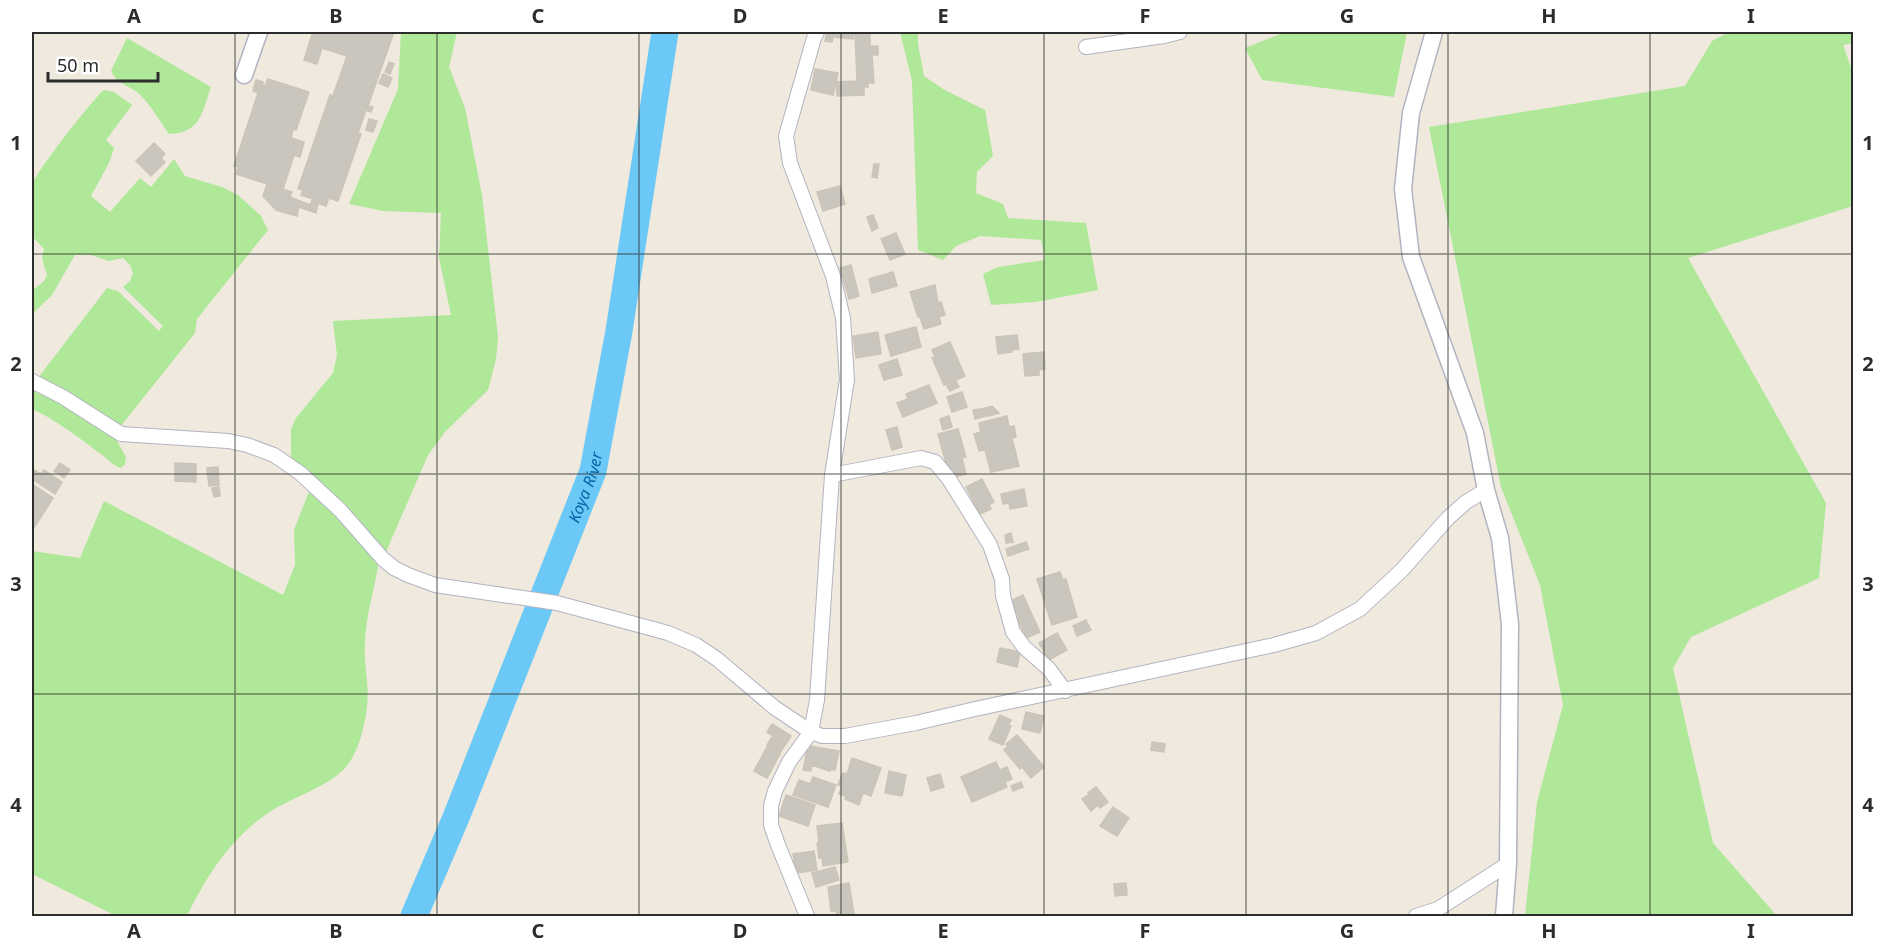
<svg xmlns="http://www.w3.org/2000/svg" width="1885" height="948" font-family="'Noto Sans',sans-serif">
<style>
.green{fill:#aee898}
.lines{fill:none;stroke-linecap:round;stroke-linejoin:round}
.river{stroke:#6cc8f6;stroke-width:27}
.building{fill:#cac6bd;stroke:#cbc5b7;stroke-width:1.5}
.minor-casing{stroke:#b2b3c1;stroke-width:16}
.tertiary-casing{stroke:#b2b3c1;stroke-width:19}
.minor{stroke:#fff;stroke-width:14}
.tertiary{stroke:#fff;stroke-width:16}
.grid{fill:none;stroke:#2c2c2c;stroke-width:1.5;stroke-opacity:0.55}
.labels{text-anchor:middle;stroke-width:5;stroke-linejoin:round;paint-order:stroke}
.water-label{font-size:16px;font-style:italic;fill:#0565a8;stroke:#fff}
.neatline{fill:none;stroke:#2c2c2c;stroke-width:2}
.grid-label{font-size:20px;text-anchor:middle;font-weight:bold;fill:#2c2c2c}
</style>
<rect width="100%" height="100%" fill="#efe9de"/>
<g class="green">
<polygon points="401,32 457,32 449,67 465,108 482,195 498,337 496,359 488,390 445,432 428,455 386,552 342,506 291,459 291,429 296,418 333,373 337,355 333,321 451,315 439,258 441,213 383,211 349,204 398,89"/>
<polygon points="900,32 918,32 918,44 924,76 943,89 985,110 993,156 977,172 976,193 1003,204 1008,218 1086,223 1098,290 1036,302 991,305 983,274 998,267 1045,260 1041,240 980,236 956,246 943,260 918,250 912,81"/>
<polygon points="1285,32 1407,32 1394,97 1262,80 1245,48"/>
<polygon points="1729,32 1853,32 1853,43 1843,45 1853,73 1853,206 1688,258 1826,503 1819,578 1691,637 1673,668 1713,843 1777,916 1525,916 1537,802 1563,705 1540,585 1501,487 1429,127 1685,86 1712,41"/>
<path d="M127,38L211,87C202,112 201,133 169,134C159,120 150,103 137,92C127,85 116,83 111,71Z"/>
<path d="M104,90L114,92L132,105L106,140L114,148L109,163L91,196L110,212L140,178L151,187L174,159L185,176L222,187L238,195L261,216L268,230L197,319L195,333L120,427L65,391L38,378L107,288L118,291L159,331L163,326L123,287L130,281L133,273L130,265L123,258L109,261L91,255H75L52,295L32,314V291L44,281L47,275L42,259L44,249L32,236C32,220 29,201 32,185C33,176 95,96 104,90Z"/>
<path d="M32,388L59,401L116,439L126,457L125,464L121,468C112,465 106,457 98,452C77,436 56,420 32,409Z"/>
<path d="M310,489L336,513L379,560C375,588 366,614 365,642C363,663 370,685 367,706C365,724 360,747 349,763C336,783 297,796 276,808C233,834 208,873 187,916H114V915L32,874V551L80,558L104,501L283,595L295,565L294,530Z"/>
</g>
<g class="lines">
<path class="river" id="s1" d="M414,916L457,815L593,471L619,331L665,32"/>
</g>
<g class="building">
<polygon points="313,32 394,32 368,106 373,107 371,112 366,110 358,133 361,134 338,201 329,198 326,206 312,201 313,199 301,195 303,190 298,189 330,95 333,96 347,56 309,44"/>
<polygon points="827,32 834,32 832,42 825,41"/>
<polygon points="835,32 854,32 853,39 834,37"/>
<polygon points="855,32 870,32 870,46 878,46 878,55 872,55 874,83 868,83 868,87 864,87 864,95 837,96 836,82 857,81"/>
<polygon points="309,44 322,48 317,64 304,60"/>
<polygon points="389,62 394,64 390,74 385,72"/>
<polygon points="815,69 838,73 833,95 811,90"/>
<polygon points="383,74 392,78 388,87 379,83"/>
<polygon points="268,79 309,92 296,130 293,129 291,138 304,142 300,157 294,155 283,189 236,174 238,167 234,166 258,93 253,91 256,80 263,82 262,85 265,86"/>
<polygon points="369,119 377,121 373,132 366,130"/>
<polygon points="154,143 165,154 161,158 165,162 151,176 136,161"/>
<polygon points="874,164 879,164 877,178 872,177"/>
<polygon points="267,184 292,192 290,197 310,205 312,201 318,203 316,213 299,207 297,216 276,210 263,196"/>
<polygon points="840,186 845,204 823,211 817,192"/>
<polygon points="873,215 878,228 872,231 867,217"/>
<polygon points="896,233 905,254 890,260 881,239"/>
<polygon points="851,265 859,296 849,299 840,268"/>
<polygon points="893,272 897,286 872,293 869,279"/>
<polygon points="935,285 938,303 941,302 945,315 939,317 941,324 924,329 920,317 918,317 910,292"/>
<polygon points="916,327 921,347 891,356 885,335"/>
<polygon points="878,332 881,354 856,358 853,336"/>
<polygon points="1017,335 1019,349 1011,350 1012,352 998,354 996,337"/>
<polygon points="950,342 965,376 944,385 932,358 935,357 932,350"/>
<polygon points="1044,352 1045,369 1039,370 1039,375 1025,376 1023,354"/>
<polygon points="897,359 902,375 884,380 879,365"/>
<polygon points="956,381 959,387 950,391 947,386"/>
<polygon points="929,385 937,403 903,417 897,403 908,399 906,394"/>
<polygon points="962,392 967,407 952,412 947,397"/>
<polygon points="992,406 999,413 988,416 986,408"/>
<polygon points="985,408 986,416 975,419 973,410"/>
<polygon points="949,416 952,427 943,430 940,419"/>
<polygon points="1007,416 1009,427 1014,426 1016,437 1012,438 1019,466 991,472 985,450 979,451 974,434 981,432 979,423"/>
<polygon points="897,427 902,447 892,450 886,430"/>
<polygon points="958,429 966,457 962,458 966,474 950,478 938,434"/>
<polygon points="60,463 70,470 64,478 54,471"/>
<polygon points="175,463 196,464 196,482 175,481"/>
<polygon points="218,467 219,485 209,486 207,468"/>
<polygon points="34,470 41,474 44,470 62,482 55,494 32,479"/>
<polygon points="982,479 994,502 989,505 991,509 980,514 966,487"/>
<polygon points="32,484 53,498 32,531"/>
<polygon points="219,487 220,496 214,497 212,488"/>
<polygon points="1024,489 1027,506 1010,509 1009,503 1003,504 1001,494"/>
<polygon points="1011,533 1013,542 1006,543 1005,535"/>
<polygon points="1026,542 1029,549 1008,556 1006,549"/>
<polygon points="1060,572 1063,580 1066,579 1077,617 1052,625 1037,579"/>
<polygon points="1023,595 1040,632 1026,638 1010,601"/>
<polygon points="1086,620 1091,630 1077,636 1073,626"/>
<polygon points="1057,633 1067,650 1049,660 1039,643"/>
<polygon points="1000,648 1020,652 1017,667 997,662"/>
<polygon points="1026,712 1044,716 1040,733 1022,729"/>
<polygon points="1000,715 1011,720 1008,725 1011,726 1003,745 989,739"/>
<polygon points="772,724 791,736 786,744 767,732"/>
<polygon points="1017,735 1044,767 1031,778 1022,767 1020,769 1004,750 1008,746 1006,744"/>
<polygon points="772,737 785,745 780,753 767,745"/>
<polygon points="1152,742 1165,744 1164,752 1151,750"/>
<polygon points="810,746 839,751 835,770 831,769 830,771 812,765 811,771 803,770 807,751 809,751"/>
<polygon points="767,747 780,754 767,778 754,771"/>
<polygon points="852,758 881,768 871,796 863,793 859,805 845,799 846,796 839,794 842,786 838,785 843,773 847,774"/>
<polygon points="996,762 1000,770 1007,767 1012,779 1005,782 1007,787 972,802 961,777"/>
<polygon points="889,771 906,775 902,796 885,793"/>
<polygon points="940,774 944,787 931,791 927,778"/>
<polygon points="813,777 836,785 828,807 793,795 799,780 810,784"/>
<polygon points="1021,782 1023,787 1013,791 1011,786"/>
<polygon points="1096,787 1108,802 1100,808 1088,793"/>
<polygon points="786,795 815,805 808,826 779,816"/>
<polygon points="1088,795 1097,806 1091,811 1082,799"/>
<polygon points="1113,807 1129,818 1117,836 1100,826"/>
<polygon points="842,823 848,862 823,866 822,858 819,858 817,843 819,843 817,826"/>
<polygon points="814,851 817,870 796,873 793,854"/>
<polygon points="835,867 839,880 816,887 812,873"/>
<polygon points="849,883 854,914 850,915 851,916 837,916 836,911 831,911 828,887"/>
<polygon points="1126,883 1127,895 1115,896 1114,884"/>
</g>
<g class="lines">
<defs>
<g id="minor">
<polyline points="1086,47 1164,36 1180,32"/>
<polyline points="32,381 63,397 121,434 228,441 247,445 274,455 300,473 340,510 383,559 394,568 408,575 435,585 557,603 668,633 696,645 717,659 775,708 811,732 822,736 845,736 916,723 975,709 1274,645 1316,633 1360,609 1402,570 1448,518 1466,502 1486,490"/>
<polyline points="832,475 921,458 935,462 949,479 990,545 1002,579 1003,596 1013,632 1024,647 1049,669 1065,691"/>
<polyline points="807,916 778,845 771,825 771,806 775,791 789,762 811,732 817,700 832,475 847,380 843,318 833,276 790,163 786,136 814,38 817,32"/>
<polyline points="1416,916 1438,909 1508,864"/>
</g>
<g id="tertiary">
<polyline points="1434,32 1411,113 1403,189 1411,257 1475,433 1486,490 1500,538 1510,624 1508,864 1504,916"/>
<polyline points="244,75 259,32"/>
</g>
</defs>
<use href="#minor" class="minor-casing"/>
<use href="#tertiary" class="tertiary-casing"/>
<use href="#minor" class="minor"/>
<use href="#tertiary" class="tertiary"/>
</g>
<path class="grid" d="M235,32V916M437,32V916M639,32V916M841,32V916M1044,32V916M1246,32V916M1448,32V916M1650,32V916M32,254H1854M32,474H1854M32,694H1854"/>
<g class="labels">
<g class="water-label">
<text dy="6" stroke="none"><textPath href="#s1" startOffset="462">Koya River</textPath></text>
</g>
</g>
<rect width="1885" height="948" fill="none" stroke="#ffffff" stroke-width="66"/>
<path d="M48 72v9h110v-9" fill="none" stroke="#2c2c2c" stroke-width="3"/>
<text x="57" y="72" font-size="18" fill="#2c2c2c" stroke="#ffffff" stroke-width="4.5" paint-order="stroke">50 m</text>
<rect x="33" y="33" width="1819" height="882" class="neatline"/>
<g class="grid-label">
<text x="134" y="23">A</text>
<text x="336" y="23">B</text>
<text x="538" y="23">C</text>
<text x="740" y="23">D</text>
<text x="943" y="23">E</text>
<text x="1145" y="23">F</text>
<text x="1347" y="23">G</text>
<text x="1549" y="23">H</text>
<text x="1751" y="23">I</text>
<text x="16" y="150">1</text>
<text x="1868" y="150">1</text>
<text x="16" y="371">2</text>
<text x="1868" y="371">2</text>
<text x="16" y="591">3</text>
<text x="1868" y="591">3</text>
<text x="16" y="812">4</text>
<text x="1868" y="812">4</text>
<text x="134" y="938">A</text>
<text x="336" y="938">B</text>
<text x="538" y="938">C</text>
<text x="740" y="938">D</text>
<text x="943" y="938">E</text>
<text x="1145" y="938">F</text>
<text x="1347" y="938">G</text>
<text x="1549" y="938">H</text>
<text x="1751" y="938">I</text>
</g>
</svg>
